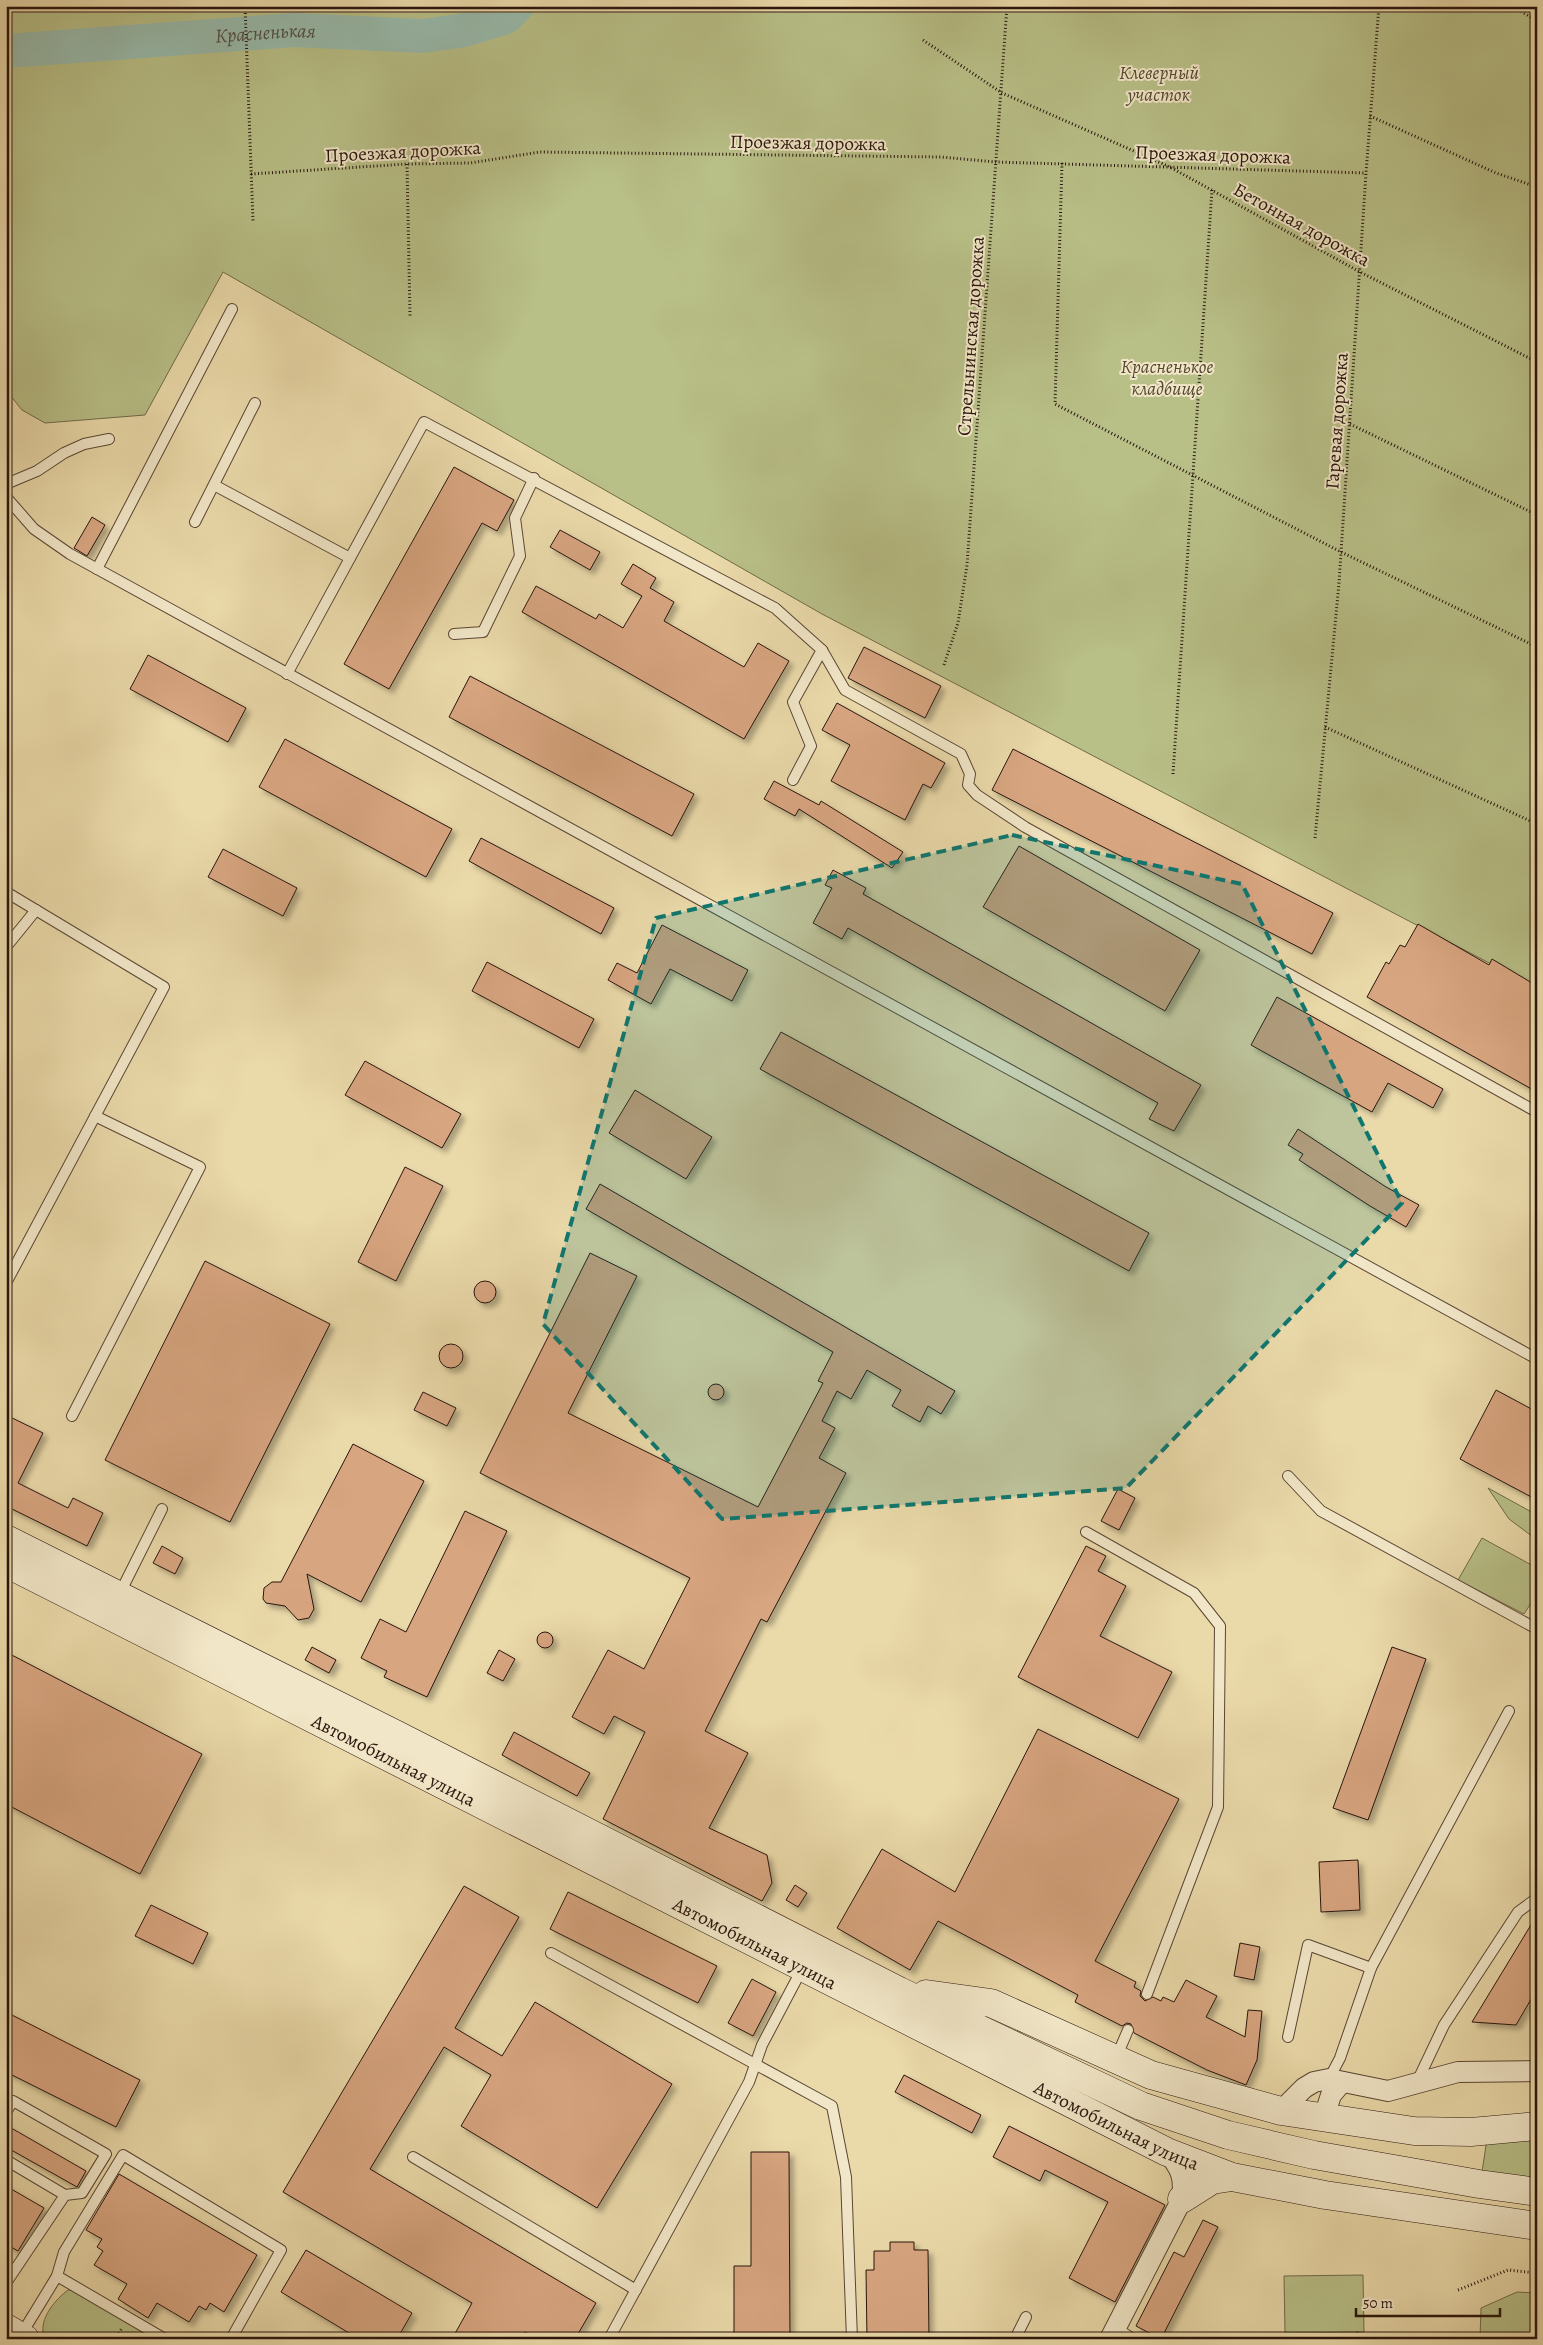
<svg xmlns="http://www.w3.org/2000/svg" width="1543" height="2345" font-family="Alegreya,serif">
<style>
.green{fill:#b8bf87;stroke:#706a4a}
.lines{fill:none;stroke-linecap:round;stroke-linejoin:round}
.river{stroke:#98baab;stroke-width:34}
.building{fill:#d7a580;stroke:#29150d;filter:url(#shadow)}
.lane-casing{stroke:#594634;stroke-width:12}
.street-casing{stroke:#594634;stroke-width:22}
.secondary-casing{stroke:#29150d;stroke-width:29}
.path{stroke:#29150d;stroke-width:3;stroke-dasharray:1 2.5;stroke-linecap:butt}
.lane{stroke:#f1e6c7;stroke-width:10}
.street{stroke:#f1e6c7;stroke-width:20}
.secondary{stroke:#f1e6c7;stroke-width:28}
.marked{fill:#0f766e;fill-opacity:0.2;stroke:#0f766e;stroke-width:4;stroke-dasharray:10 6;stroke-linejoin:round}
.labels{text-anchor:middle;stroke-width:4;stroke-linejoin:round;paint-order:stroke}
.park-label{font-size:19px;font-style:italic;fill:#544832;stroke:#f1e6c7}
.street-label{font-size:19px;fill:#29150d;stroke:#f1e6c7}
.water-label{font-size:20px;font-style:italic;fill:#504f44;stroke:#f1e6c7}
</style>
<defs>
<filter id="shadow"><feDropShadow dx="4.5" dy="4.5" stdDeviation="2.5" flood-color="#0004"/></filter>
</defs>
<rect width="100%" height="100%" fill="#ead9a9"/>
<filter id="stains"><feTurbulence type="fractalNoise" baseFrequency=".004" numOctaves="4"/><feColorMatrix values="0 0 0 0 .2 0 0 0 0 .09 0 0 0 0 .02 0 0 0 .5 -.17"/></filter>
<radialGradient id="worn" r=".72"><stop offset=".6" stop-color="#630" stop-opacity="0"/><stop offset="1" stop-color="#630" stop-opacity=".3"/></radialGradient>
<g class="green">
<polygon points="6,6 1537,6 1537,988 822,614 223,272 145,415 45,423 22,410 6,390"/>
<polygon points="1488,1488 1537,1515 1537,1540 1509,1519"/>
<polygon points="1482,1538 1537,1568 1537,1594 1524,1614 1458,1580"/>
<polygon points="1537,2132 1537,2178 1482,2172 1487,2139"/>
<polygon points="1363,2275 1364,2332 1285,2333 1284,2276"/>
<path d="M68,2290H75L157,2339H53L43,2332C41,2316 57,2298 68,2290Z"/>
<polygon points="1517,2292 1537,2293 1537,2339 1480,2339 1481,2308"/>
</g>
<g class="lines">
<path class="river" id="s1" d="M6,51L294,30L423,36L465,30L506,17L517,6"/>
</g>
<g class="building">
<polygon points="454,467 514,500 497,531 482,523 389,689 344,664"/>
<polygon points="92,517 105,525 87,556 74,548"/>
<polygon points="560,530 600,552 590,570 550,547"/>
<polygon points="633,564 656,578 650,588 674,602 664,621 744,667 758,643 789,661 744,739 522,612 536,586 596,619 599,614 623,628 642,596 621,584"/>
<polygon points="864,647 941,686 925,718 848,678"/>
<polygon points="148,655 246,708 228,742 130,689"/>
<polygon points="470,676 694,794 672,836 449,717"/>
<polygon points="837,703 945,763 931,788 923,784 905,820 831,781 850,745 822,730"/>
<polygon points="285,739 452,829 426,877 259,787"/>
<polygon points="1013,749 1333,913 1312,954 992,790"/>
<polygon points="774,781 819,805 821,801 903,852 892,868 799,809 795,816 764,799"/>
<polygon points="481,838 614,908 601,934 469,861"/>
<polygon points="1019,846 1200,950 1165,1011 983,907"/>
<polygon points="223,849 297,888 283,916 208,877"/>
<polygon points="833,870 866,888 863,894 1201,1085 1174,1131 1149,1119 1158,1103 848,928 842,939 813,923 832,888 825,885"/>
<polygon points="1418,924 1489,965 1492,959 1537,986 1537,1092 1367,997 1386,962 1389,964 1400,945 1405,947"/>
<polygon points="662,925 748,970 732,1001 670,969 651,1004 608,980 617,963 637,973"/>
<polygon points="487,962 594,1019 579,1048 472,991"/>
<polygon points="1277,997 1443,1089 1433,1108 1388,1083 1372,1112 1251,1045"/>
<polygon points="781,1032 1149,1233 1129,1271 760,1069"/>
<polygon points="365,1061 461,1114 442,1148 345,1095"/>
<polygon points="635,1090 712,1137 686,1179 609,1133"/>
<polygon points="1298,1129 1386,1187 1419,1205 1406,1227 1370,1206 1299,1160 1303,1154 1288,1145"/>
<polygon points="405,1167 443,1186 396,1281 358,1262"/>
<polygon points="600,1184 955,1391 941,1414 928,1406 920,1422 892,1406 901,1390 867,1370 851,1399 837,1391 822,1421 835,1428 819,1458 846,1473 767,1622 761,1619 705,1731 748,1753 709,1828 767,1855 772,1883 762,1901 603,1819 645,1732 614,1716 604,1734 572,1717 608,1650 644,1669 690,1578 480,1473 590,1253 637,1276 568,1413 758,1507 823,1383 818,1381 833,1352 586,1209"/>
<polygon points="205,1261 330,1324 230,1522 105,1460"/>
<circle cx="485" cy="1292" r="11"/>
<circle cx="451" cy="1356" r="12"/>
<circle cx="716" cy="1392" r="8"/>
<polygon points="1496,1390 1537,1412 1537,1500 1460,1459"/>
<polygon points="423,1392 456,1408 447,1426 414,1410"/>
<polygon points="6,1415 43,1433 18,1483 68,1508 73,1498 103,1513 87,1546 6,1506"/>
<polygon points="353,1444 424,1481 361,1602 307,1574 314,1609 309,1618 298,1620 285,1606 266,1603 263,1599 264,1588 272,1582 281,1582"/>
<polygon points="1118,1489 1135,1498 1119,1530 1101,1521"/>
<polygon points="465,1511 507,1531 427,1697 384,1677 387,1671 361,1658 380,1619 406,1632"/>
<polygon points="162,1546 183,1558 175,1574 153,1563"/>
<polygon points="1086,1546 1106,1556 1098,1571 1126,1586 1100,1636 1172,1672 1138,1738 1018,1677"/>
<circle cx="545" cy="1640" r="8"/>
<polygon points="312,1647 336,1660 329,1673 305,1660"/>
<polygon points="1392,1647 1426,1659 1368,1820 1333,1808"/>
<polygon points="499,1650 515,1659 503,1681 487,1673"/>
<polygon points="6,1652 202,1754 140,1874 6,1804"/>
<polygon points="1038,1729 1179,1799 1095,1961 1136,1982 1134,1987 1141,1991 1140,1996 1145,2001 1153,1997 1161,2001 1163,1997 1174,2002 1186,1980 1217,1996 1206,2017 1245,2037 1248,2010 1262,2011 1257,2060 1246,2085 1207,2070 1134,2033 1131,2024 1127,2023 1122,2026 1075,2002 1078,1995 938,1921 910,1970 837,1928 882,1849 955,1892"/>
<polygon points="514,1732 590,1773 577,1796 502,1755"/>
<polygon points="1358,1860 1360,1910 1321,1912 1319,1862"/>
<polygon points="795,1885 807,1893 798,1907 786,1900"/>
<polygon points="464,1886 519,1917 455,2028 502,2056 535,2002 672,2084 597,2208 461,2126 491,2075 444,2047 370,2169 596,2303 575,2339 536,2339 525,2332 521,2339 452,2339 472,2303 283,2192"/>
<polygon points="568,1892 717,1966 698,2003 550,1929"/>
<polygon points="151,1905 208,1933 193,1964 135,1936"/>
<polygon points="1537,1915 1537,1989 1516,2025 1472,2022"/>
<polygon points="1240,1943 1260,1947 1254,1980 1234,1976"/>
<polygon points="752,1979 776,1992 753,2036 728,2023"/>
<polygon points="6,2012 140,2080 116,2127 6,2072"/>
<polygon points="904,2075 981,2115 972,2133 895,2092"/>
<polygon points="6,2125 86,2171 77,2187 6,2147"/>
<polygon points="1009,2126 1165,2205 1115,2302 1069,2278 1108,2202 1045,2170 1040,2181 993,2157"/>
<polygon points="751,2152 789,2152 790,2339 734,2339 734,2266 751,2266"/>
<polygon points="119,2174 257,2255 224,2312 210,2303 206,2310 199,2306 189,2322 157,2303 148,2318 118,2299 127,2284 94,2265 103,2251 97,2247 102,2239 86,2230"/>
<polygon points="6,2186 44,2208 18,2251 6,2244"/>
<polygon points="1203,2220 1218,2227 1161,2339 1136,2326 1174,2252 1184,2257"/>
<polygon points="890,2242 914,2242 914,2250 928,2250 929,2339 867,2339 866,2270 874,2270 874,2251 890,2251"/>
<polygon points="306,2250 412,2313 397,2339 359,2339 281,2292"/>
</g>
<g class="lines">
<defs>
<g id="lane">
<polyline points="6,484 37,471 64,453 84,444 109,439"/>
<polyline points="214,485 350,558"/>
<polyline points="6,497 34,529 70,554 1537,1359"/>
<polyline points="195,522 255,403"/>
<polyline points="97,569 232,309"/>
<polyline points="454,634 483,632 520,556 515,518 534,478"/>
<polyline points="822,650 845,690 961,754 970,774 968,785 977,795 1025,827 1537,1112"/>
<polyline points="287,674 424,422 775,608 822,650 793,702 811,746 793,780"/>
<polyline points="6,892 164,987 6,1283"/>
<polyline points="6,947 36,910"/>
<polyline points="72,1416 200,1167 95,1116"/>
<polyline points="1288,1476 1321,1511 1537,1629"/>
<polyline points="1086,1532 1194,1593 1220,1626 1218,1807 1147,1994"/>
<polyline points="119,1595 162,1509"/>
<polyline points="551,1953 832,2106 846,2177 852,2339"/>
<polyline points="1288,2037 1308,1945 1371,1968"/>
<polyline points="1116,2058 1128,2030"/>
<polyline points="1329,2079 1340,2058 1371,1968 1509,1711"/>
<polyline points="1416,2084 1444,2025 1518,1912 1537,1898"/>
<polyline points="6,2112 13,2101 106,2154 82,2193 65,2195"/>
<polyline points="413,2157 636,2290"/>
<polyline points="6,2160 65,2195 6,2283"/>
<polyline points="57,2276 165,2339"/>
<polyline points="1116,2328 1133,2339"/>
<polyline points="21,2335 57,2276 64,2252 123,2155 281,2250 231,2339"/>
<polyline points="609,2339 749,2082 762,2045 802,1969"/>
<polyline points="1015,2339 1026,2317"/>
</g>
<g id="street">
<polyline points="1281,2111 1304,2088 1314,2082 1329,2079 1388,2091 1458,2072 1537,2071"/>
<polyline points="1324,2117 1331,2095 1342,2082"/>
<path d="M1110,2339L1182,2199C1185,2178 1181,2168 1167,2152"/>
</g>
<g id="secondary">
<polyline points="6,1539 395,1734 899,1991 1141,2106 1228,2135 1314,2155 1479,2184 1537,2192"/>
<path id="s2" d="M6,1563L1167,2152L1232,2177L1325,2195L1537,2226"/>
<polyline points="926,1994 991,2003 1151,2075 1281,2111 1414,2131 1471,2132 1537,2126"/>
<polyline points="1182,2199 1212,2180 1232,2177"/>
<polyline points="6,2328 25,2339"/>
</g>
</defs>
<use href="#lane" class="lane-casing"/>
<use href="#street" class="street-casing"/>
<use href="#secondary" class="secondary-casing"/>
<g class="path">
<polyline points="245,6 253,221"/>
<polyline points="1512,6 1537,21"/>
<polyline points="923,40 1002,93 1168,166 1360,272 1537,362"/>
<polyline points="1370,116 1496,173 1537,187"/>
<polyline points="1062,163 1055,404 1341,552 1537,647"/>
<polyline points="407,164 410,316"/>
<polyline points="251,174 407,164 470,163 540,152 941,157 996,162 1366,173"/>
<polyline points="1350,424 1537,515"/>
<polyline points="944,665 958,623 967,565 1007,6"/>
<polyline points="1325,727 1537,824"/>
<polyline points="1173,774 1212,190"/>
<polyline points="1315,838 1339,583 1366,173 1379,6"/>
<polyline points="1458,2290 1508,2270 1537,2273"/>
<polyline points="1357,2332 1361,2339"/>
<polyline points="115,2339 122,2328"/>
</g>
<use href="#lane" class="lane"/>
<use href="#street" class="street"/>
<use href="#secondary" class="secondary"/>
</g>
<path class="marked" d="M1012,835L1242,884L1402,1203L1126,1488L722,1519L543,1324L656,918Z"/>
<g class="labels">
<g class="park-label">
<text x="1159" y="79">Клеверный<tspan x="1159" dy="22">участок</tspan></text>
<text x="1167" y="373">Красненькое<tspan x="1167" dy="22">кладбище</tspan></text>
</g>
<g class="street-label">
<text transform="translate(808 142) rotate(1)" y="7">Проезжая дорожка</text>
<text transform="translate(403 151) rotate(-3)" y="7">Проезжая дорожка</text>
<text transform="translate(1213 154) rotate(2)" y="7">Проезжая дорожка</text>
<text transform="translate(1302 224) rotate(29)" y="7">Бетонная дорожка</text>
<text transform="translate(970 336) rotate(-86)" y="7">Стрельнинская дорожка</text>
<text transform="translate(1336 421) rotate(-86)" y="7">Гаревая дорожка</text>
<text dy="7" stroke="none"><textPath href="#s2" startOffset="435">Автомобильная улица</textPath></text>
<text dy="7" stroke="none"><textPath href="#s2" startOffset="840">Автомобильная улица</textPath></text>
<text dy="7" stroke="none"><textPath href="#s2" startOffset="1245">Автомобильная улица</textPath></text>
</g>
<g class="water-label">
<text dy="7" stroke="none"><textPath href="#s1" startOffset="260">Красненькая</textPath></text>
</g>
</g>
<rect width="1543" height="2345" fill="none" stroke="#ead9a9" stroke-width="25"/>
<rect x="8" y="8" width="1528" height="2330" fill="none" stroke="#29150d" stroke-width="2.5"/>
<rect x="12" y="12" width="1518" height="2320" fill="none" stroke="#29150d"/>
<path d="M1356 2308v8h144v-8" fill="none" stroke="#29150d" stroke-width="2.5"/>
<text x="1363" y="2308" font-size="15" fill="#29150d" stroke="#f1e6c7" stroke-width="4" paint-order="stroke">50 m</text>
<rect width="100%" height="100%" filter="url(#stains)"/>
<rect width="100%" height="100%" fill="url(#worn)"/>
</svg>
